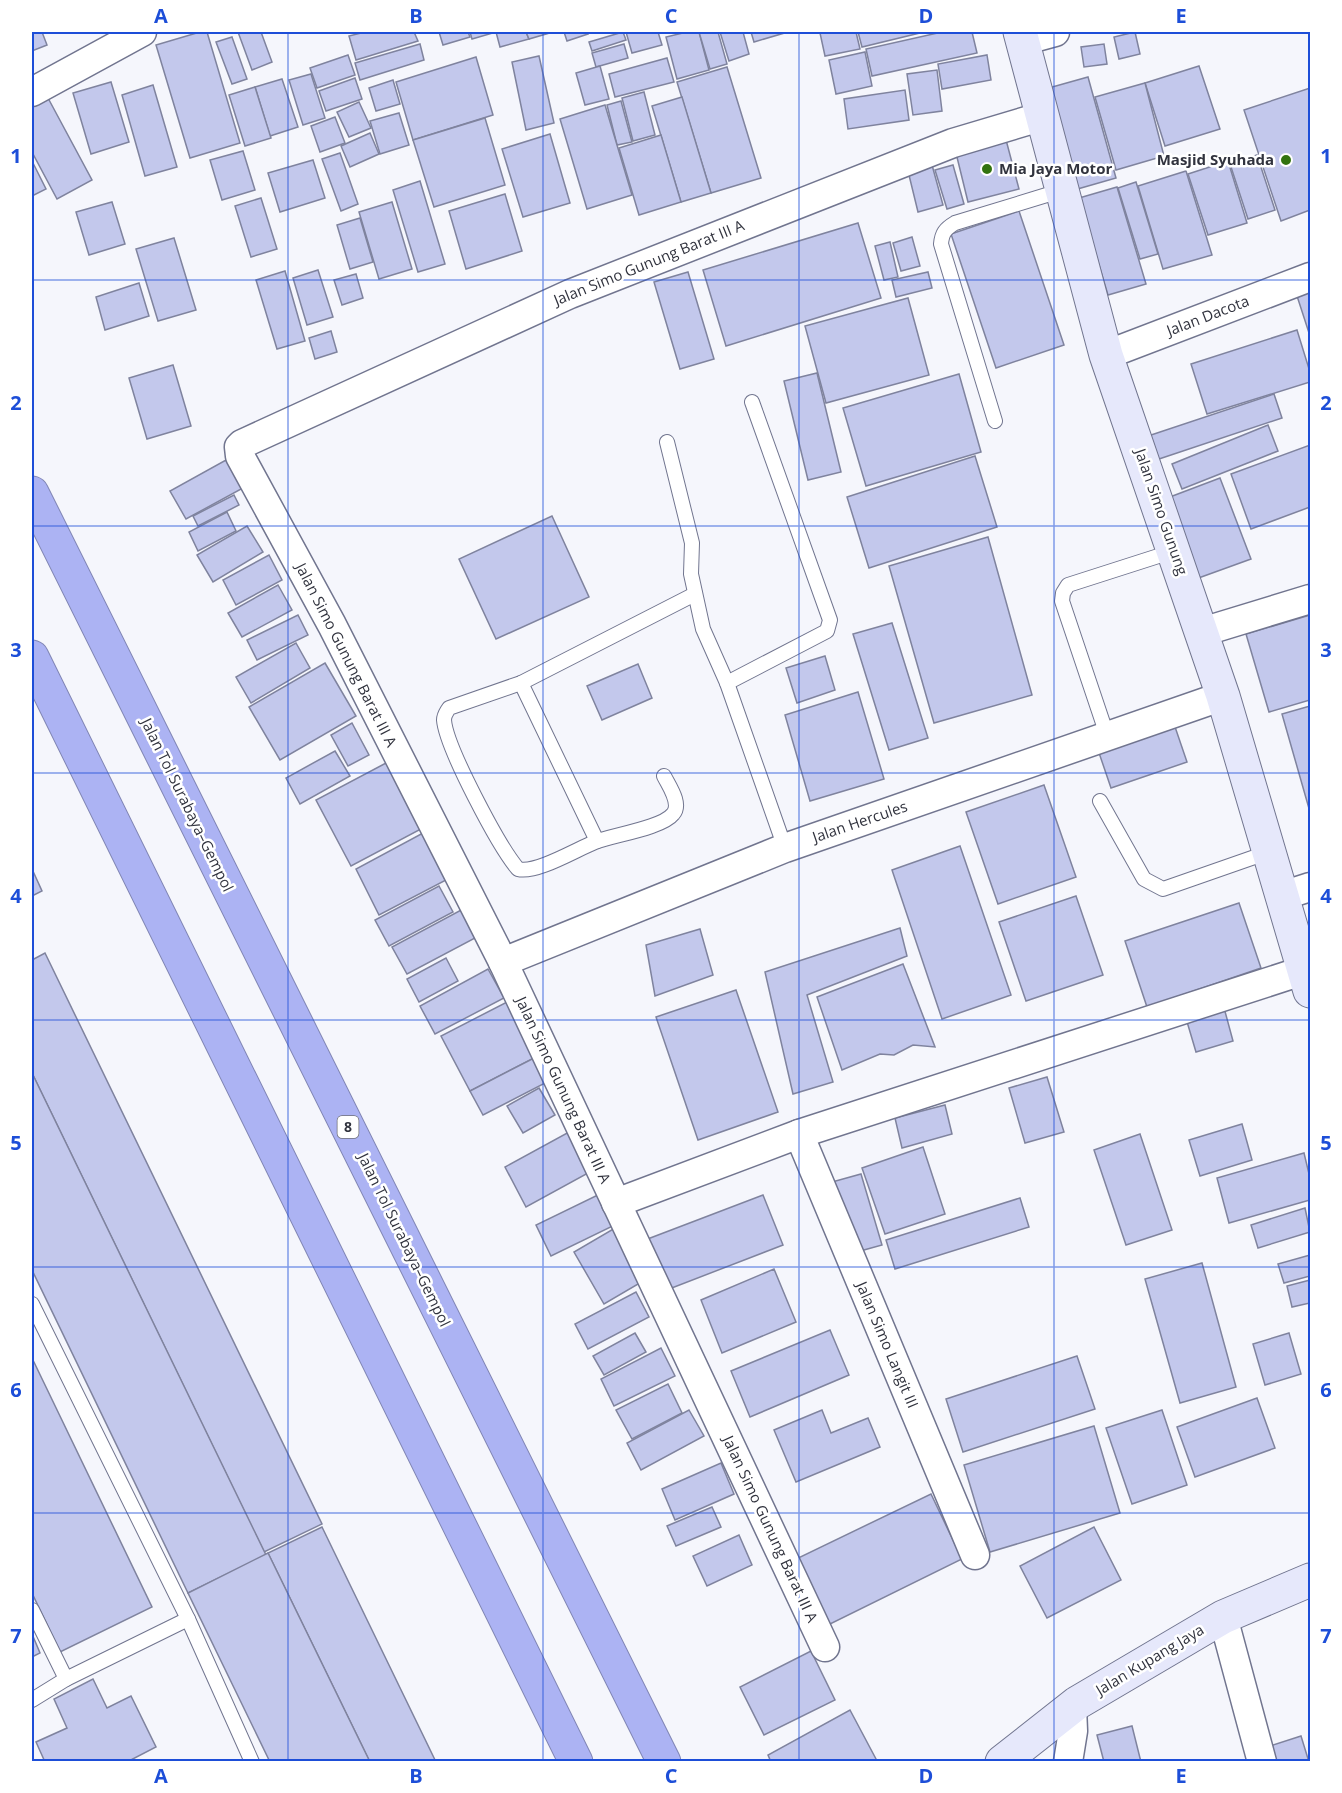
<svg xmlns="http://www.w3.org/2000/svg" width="1342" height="1793" font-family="'Open Sans',sans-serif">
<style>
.building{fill:#c3c8ec;stroke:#7f839e;stroke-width:1.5}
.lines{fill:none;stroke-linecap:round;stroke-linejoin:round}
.service-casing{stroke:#71758f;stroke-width:16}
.minor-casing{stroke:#71758f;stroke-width:31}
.secondary-casing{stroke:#71758f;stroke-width:35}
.motorway-casing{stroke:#8186b4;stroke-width:35}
.service{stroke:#fff;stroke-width:14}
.minor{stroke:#fff;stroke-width:28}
.secondary{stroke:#e6e8fb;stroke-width:33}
.motorway{stroke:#acb3f3;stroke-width:33}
.grid{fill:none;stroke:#1d4ed8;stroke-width:1.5;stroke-opacity:0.55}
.poi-dot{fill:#327310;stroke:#fff;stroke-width:2}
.labels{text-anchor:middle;stroke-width:5;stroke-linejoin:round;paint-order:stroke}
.shield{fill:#fff;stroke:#6f7078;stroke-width:1.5}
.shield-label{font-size:14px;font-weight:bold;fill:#31333e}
.poi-label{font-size:15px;font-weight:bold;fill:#31333e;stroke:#fff;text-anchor:end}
.street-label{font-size:15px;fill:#31333e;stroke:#fff}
.neatline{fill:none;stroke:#1d4ed8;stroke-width:2}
.grid-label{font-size:20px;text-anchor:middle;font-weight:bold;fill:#1d4ed8}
</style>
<rect width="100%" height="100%" fill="#f5f6fc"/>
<g class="building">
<polygon points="32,32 42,32 47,45 32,51"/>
<polygon points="200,32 207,32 240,143 190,158 156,45"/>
<polygon points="238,32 261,32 272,62 252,70"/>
<polygon points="365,32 414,32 418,41 356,60 349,36"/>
<polygon points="439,32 468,32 470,37 443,45"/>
<polygon points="470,32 492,32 493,33 472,39"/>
<polygon points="496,32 526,32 529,39 500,47"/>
<polygon points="526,32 553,32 529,39"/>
<polygon points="564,32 587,32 588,34 567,41"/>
<polygon points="623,32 626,40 592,51 589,42"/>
<polygon points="626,32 658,32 662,45 632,53"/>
<polygon points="687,32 699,32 709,70 677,79 666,37"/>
<polygon points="699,32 718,32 727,64 710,69"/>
<polygon points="720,32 743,32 749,54 729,61"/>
<polygon points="751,32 788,32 754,42"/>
<polygon points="856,32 860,49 825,56 820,33"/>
<polygon points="858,32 924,32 862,47"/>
<polygon points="942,32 972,32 977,53 872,76 866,49"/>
<polygon points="1135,32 1140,54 1119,59 1114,37"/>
<polygon points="232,37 247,79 232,84 216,42"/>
<polygon points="420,44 424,60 360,80 355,63"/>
<polygon points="624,44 628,58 596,67 592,53"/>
<polygon points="1104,44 1107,64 1084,67 1081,47"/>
<polygon points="865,52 872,86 836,94 829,60"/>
<polygon points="348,55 355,75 317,88 310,68"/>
<polygon points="987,55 991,80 942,89 938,64"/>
<polygon points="539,56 554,123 526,130 512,62"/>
<polygon points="476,57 493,115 413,140 396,82"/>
<polygon points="667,58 674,82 615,97 609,74"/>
<polygon points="600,66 609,99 585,105 576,73"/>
<polygon points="1199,66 1220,129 1165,146 1145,83"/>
<polygon points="727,67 761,178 711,193 677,82"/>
<polygon points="937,70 942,111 913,115 907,74"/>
<polygon points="311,74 325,118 303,125 289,80"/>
<polygon points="1088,77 1116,178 1074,190 1045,89"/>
<polygon points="355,78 362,99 326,111 319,91"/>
<polygon points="282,79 298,127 270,136 255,87"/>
<polygon points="393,80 400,104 376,111 369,88"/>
<polygon points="111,82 129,142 91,154 73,93"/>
<polygon points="1145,83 1164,156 1116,170 1095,97"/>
<polygon points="153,85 177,167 145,176 122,95"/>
<polygon points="255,87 271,138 245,146 229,95"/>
<polygon points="1310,88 1310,210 1281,221 1244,110"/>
<polygon points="905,90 909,120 848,129 844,99"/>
<polygon points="644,92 655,135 633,141 622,98"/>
<polygon points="682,97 711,193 681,202 652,106"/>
<polygon points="48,98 92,180 57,199 32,152 32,107"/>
<polygon points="621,101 632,142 617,145 607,105"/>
<polygon points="359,102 371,128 349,137 337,112"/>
<polygon points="605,105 632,195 587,209 560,119"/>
<polygon points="399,113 409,145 380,154 370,121"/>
<polygon points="335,117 345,143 320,152 311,126"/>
<polygon points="485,118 505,185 434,207 413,140"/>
<polygon points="370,133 379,154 350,167 341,146"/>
<polygon points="550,134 570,203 523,217 502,149"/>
<polygon points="661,135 681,202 639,215 619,148"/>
<polygon points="1005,136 1019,189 968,202 955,149"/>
<polygon points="243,151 255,190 222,200 210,160"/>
<polygon points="340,153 358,204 341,211 322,159"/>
<polygon points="1257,155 1275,210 1248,219 1230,164"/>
<polygon points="313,160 325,198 280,212 268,173"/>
<polygon points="32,161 46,189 32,196"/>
<polygon points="1228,161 1247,223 1208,235 1188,174"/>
<polygon points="932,165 943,205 918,212 908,171"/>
<polygon points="953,165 964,204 947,209 935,170"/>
<polygon points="1186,171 1212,255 1163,269 1138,186"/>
<polygon points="420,181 445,264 418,272 393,190"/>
<polygon points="1136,182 1158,254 1140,259 1118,188"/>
<polygon points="1117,187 1146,284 1108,295 1079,198"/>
<polygon points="505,194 522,251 466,269 449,211"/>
<polygon points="261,198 277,249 251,257 235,206"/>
<polygon points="112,202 125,244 89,255 76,212"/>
<polygon points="392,202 412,269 379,279 359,212"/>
<polygon points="1019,211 1064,345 996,368 951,234"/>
<polygon points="360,218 373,262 350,269 337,225"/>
<polygon points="858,223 881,298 726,346 703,270"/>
<polygon points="912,237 920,266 901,271 893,243"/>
<polygon points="174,238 196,310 158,321 136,249"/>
<polygon points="890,242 898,277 884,280 875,246"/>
<polygon points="318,270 333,317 307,325 293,278"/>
<polygon points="285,271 305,341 277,349 256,280"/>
<polygon points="688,272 714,359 680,369 654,282"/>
<polygon points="928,272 932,288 896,297 892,280"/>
<polygon points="356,274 363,298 342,305 334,280"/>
<polygon points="139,283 149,316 105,330 96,297"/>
<polygon points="1310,291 1310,336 1297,296"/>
<polygon points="908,298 929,375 826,403 805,326"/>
<polygon points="1297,330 1310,372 1310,382 1207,414 1191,364"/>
<polygon points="331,331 337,352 315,359 309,338"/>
<polygon points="173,365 191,426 147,439 129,378"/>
<polygon points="817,373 841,472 808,480 784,381"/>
<polygon points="959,374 981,452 866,486 843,408"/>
<polygon points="1274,394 1282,418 1153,461 1145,437"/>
<polygon points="1268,425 1278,451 1182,489 1172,464"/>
<polygon points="1310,445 1310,507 1251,529 1231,474"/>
<polygon points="975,456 997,527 869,568 847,497"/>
<polygon points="226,460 243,488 186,519 170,491"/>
<polygon points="1220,478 1251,559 1193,580 1162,500"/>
<polygon points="234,495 239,505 198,526 193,516"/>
<polygon points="227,512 236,531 198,551 189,532"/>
<polygon points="552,516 589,597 496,639 459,559"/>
<polygon points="247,526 263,552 213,582 197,555"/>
<polygon points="988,537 1032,695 934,723 889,566"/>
<polygon points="269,555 282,580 236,605 223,580"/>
<polygon points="278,585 292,610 242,637 228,613"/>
<polygon points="298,615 308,635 257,660 247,640"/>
<polygon points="1310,615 1310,700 1269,712 1246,634"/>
<polygon points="892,623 928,738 889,750 853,634"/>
<polygon points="296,643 310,668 251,703 236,677"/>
<polygon points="825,656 835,690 797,703 786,668"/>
<polygon points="325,663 356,716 280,760 249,707"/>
<polygon points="638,664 652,698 602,720 587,686"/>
<polygon points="858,692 884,779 810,801 785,715"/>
<polygon points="1310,706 1310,812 1282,714"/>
<polygon points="1172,718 1187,762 1111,788 1096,744"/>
<polygon points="352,723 369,755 348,766 331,735"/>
<polygon points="335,751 350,776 300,804 286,778"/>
<polygon points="386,763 421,829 351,866 316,800"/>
<polygon points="1044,785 1076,877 998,904 966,812"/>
<polygon points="423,833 448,879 379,915 356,869"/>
<polygon points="960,846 1011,995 942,1019 892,870"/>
<polygon points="32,869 42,891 32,896"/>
<polygon points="439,886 453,912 389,946 375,920"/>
<polygon points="1076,896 1103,975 1026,1001 999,922"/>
<polygon points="1239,903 1261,968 1147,1007 1125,941"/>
<polygon points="463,909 477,937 407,974 392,947"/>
<polygon points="900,928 907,956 807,995 833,1082 793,1094 765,972"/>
<polygon points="700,929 713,975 655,996 646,945"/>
<polygon points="45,953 322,1524 264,1552 32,1073 32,960"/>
<polygon points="446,958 458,981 419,1002 407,979"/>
<polygon points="903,964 935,1047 913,1045 894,1055 880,1054 842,1070 817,997"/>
<polygon points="488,969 504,998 435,1034 420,1006"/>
<polygon points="736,990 778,1112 698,1140 656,1017"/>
<polygon points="509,1001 538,1056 470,1091 441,1036"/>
<polygon points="1223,1004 1233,1041 1196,1052 1185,1015"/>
<polygon points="538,1056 551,1080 483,1115 470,1091"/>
<polygon points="32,1073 266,1555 188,1593 32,1270"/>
<polygon points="1047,1077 1064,1132 1025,1143 1009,1088"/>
<polygon points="539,1088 555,1115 523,1133 507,1106"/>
<polygon points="945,1105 952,1134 902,1148 895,1118"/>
<polygon points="1242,1124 1252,1160 1200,1176 1189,1140"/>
<polygon points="569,1132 590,1172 526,1207 505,1167"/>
<polygon points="1140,1134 1172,1230 1126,1245 1094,1150"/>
<polygon points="923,1147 945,1214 885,1234 862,1168"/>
<polygon points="1304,1153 1310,1178 1310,1200 1229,1223 1217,1178"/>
<polygon points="861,1174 882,1245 853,1253 832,1182"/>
<polygon points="606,1191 621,1222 551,1256 536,1225"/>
<polygon points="763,1195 783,1245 664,1291 645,1240"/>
<polygon points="1020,1198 1029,1227 895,1269 886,1240"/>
<polygon points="1305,1208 1310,1232 1258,1248 1251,1225"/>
<polygon points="615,1228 645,1280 604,1304 574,1252"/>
<polygon points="1310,1255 1310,1276 1284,1283 1278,1264"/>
<polygon points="1202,1263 1236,1387 1180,1403 1145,1279"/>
<polygon points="774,1269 796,1322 722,1353 701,1300"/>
<polygon points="1310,1280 1310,1303 1292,1307 1287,1286"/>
<polygon points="636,1292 649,1317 588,1349 575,1324"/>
<polygon points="830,1330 849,1375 750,1417 731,1371"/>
<polygon points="635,1333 646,1352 604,1375 593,1356"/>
<polygon points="1289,1333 1301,1374 1265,1385 1253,1344"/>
<polygon points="661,1348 675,1376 614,1406 601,1379"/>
<polygon points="1077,1356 1095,1409 963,1452 946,1399"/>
<polygon points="32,1358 152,1607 60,1652 32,1593"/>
<polygon points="668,1384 682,1413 632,1439 616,1410"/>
<polygon points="1257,1398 1275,1448 1195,1477 1177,1427"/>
<polygon points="689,1410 704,1436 641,1470 627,1443"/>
<polygon points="822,1410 831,1433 868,1418 880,1447 796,1482 774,1430"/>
<polygon points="1162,1410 1187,1485 1132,1504 1106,1428"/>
<polygon points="1094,1426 1120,1513 990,1552 964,1465"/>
<polygon points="721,1463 734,1494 675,1520 662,1489"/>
<polygon points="931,1494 962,1559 826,1626 794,1560"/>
<polygon points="712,1507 721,1527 676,1546 667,1526"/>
<polygon points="322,1527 436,1762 370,1762 268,1553"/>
<polygon points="1094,1527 1121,1580 1047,1618 1020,1566"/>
<polygon points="739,1535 752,1565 707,1586 693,1556"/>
<polygon points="268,1553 370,1762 270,1762 188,1593"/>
<polygon points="32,1634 40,1653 32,1657"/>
<polygon points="811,1651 835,1700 764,1735 740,1687"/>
<polygon points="93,1679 107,1708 131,1696 156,1747 127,1762 45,1762 36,1742 67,1728 54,1699"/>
<polygon points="850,1710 876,1759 872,1762 771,1762 768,1755"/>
<polygon points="1132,1726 1141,1762 1104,1762 1097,1735"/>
<polygon points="1301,1736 1309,1762 1265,1762 1261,1749"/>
</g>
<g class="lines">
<defs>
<g id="service">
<path d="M995,421L941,244C942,233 945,229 955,223L1063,190"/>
<polyline points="667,442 692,543 691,574 703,629 727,683 785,848"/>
<polyline points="521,683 597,841"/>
<polyline points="727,683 827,631 830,620 752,402"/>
<polyline points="1107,735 1062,601 1063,593 1068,585 1174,551"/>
<path d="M664,776C669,786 682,804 673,814C662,828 613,835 595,842C577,849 536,874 518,869C499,847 446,747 444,720C444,715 446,713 449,708L521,683L695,594"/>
<polyline points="1100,801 1144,879 1163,889 1269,852"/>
<polyline points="32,1304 188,1619 252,1762"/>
<polyline points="32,1610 66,1679"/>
<polyline points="32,1700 66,1679 188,1619"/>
</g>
<g id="minor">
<polyline points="1022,41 1055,32"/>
<polyline points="32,92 142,32"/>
<polyline points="1106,355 1310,277"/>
<polyline points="1202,632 1310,599"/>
<polyline points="1282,896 1310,887"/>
<polyline points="503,962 785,848 1223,696"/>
<polyline points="799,1134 975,1555"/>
<polyline points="616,1203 799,1134 1305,970"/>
<polyline points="1223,1617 1262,1762"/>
<polyline points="825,1647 503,962 332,625 240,456 239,447 242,444 570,294 953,143 1040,117"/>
<polyline points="1068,1762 1073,1731 1072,1707"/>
</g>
<g id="secondary">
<polyline points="1020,32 1106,355 1223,696 1310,991"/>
<polyline points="1002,1762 1077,1703 1223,1617 1310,1580"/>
</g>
<g id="motorway">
<polyline points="32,493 664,1762"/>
<polyline points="32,657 576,1762"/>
</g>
</defs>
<use href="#service" class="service-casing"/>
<use href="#minor" class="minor-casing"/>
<use href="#secondary" class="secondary-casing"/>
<use href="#motorway" class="motorway-casing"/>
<use href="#service" class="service"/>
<use href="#minor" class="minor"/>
<use href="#secondary" class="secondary"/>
<use href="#motorway" class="motorway"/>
</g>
<path class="grid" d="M288,32V1762M543,32V1762M799,32V1762M1054,32V1762M32,280H1310M32,526H1310M32,773H1310M32,1020H1310M32,1267H1310M32,1513H1310"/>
<g class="poi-dot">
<circle cx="1286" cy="160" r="6"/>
<circle cx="987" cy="169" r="6"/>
</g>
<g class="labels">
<rect class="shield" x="337.5" y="1116" width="21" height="22" rx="4.5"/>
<g class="shield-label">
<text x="348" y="1132">8</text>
</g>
<g class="poi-label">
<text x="1274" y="165">Masjid Syuhada</text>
<text x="999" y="174" text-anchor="start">Mia Jaya Motor</text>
</g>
<g class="street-label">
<text transform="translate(649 263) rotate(-22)" y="5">Jalan Simo Gunung Barat III A</text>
<text transform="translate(1208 316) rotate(-21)" y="5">Jalan Dacota</text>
<text transform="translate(1161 512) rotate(71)" y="5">Jalan Simo Gunung</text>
<text transform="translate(346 655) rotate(63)" y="5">Jalan Simo Gunung Barat III A</text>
<text transform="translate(187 805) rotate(64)" y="5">Jalan Tol Surabaya–Gempol</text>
<text transform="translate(860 822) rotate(-19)" y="5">Jalan Hercules</text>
<text transform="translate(563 1090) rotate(65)" y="5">Jalan Simo Gunung Barat III A</text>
<text transform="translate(404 1240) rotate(64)" y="5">Jalan Tol Surabaya–Gempol</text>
<text transform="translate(887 1345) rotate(67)" y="5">Jalan Simo Langit III</text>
<text transform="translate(770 1529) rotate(65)" y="5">Jalan Simo Gunung Barat III A</text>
<text transform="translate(1150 1660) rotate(-31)" y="5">Jalan Kupang Jaya</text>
</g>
</g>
<rect width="1342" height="1793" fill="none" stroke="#ffffff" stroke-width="66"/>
<rect x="33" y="33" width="1276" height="1727" class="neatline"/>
<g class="grid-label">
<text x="161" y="23">A</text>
<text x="416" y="23">B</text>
<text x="671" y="23">C</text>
<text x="926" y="23">D</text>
<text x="1181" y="23">E</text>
<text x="16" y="163">1</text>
<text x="1326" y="163">1</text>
<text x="16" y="410">2</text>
<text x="1326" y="410">2</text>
<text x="16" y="657">3</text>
<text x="1326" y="657">3</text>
<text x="16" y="903">4</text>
<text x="1326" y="903">4</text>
<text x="16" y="1150">5</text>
<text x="1326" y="1150">5</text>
<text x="16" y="1397">6</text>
<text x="1326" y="1397">6</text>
<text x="16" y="1643">7</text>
<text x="1326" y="1643">7</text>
<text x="161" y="1783">A</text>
<text x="416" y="1783">B</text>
<text x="671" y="1783">C</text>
<text x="926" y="1783">D</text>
<text x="1181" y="1783">E</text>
</g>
</svg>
